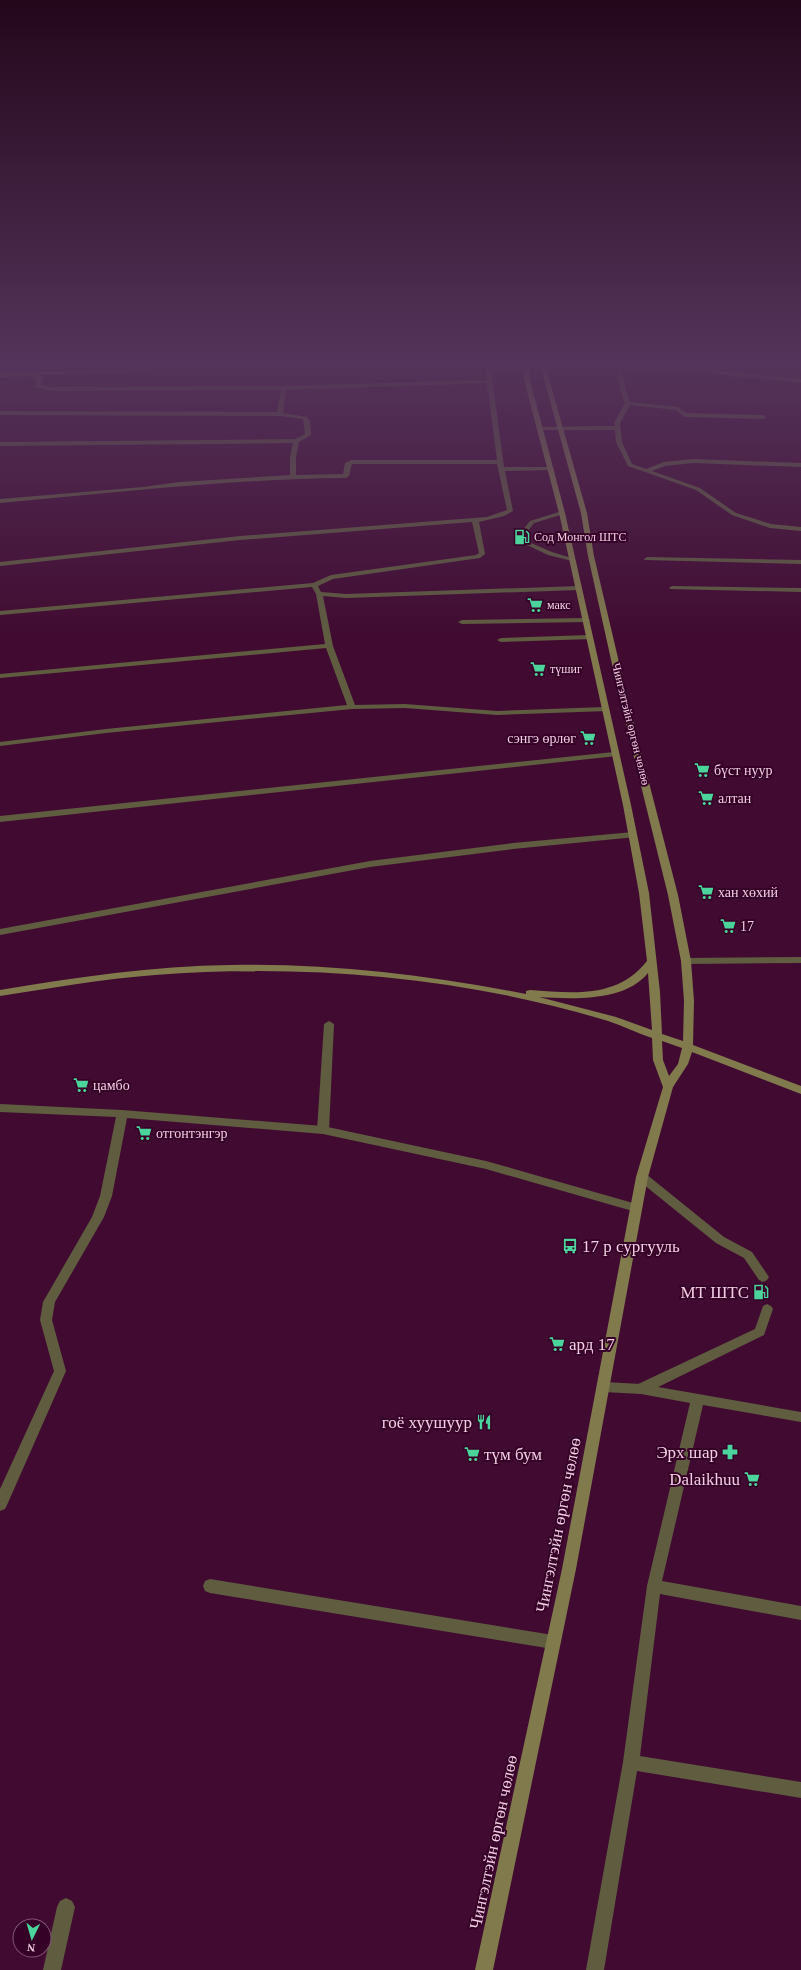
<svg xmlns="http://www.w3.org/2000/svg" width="801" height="1970" font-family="Georgia,serif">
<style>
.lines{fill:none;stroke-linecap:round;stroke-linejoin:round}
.service{fill:#5f5c40;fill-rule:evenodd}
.minor{fill:#5f5c40;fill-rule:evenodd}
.secondary{fill:#807a4d;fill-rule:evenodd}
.labels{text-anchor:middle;stroke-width:4;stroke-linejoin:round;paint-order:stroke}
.far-poi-label{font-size:12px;fill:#f1cee3;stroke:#360127;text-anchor:start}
.far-street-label{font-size:12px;fill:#f1cee3;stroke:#360127}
.poi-label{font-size:14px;fill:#f1cee3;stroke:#360127;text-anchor:start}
.near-poi-label{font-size:17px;fill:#f1cee3;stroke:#360127;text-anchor:end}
.near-street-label{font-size:17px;fill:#f1cee3;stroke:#360127}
</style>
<rect width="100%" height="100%" fill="#410b31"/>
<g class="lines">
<g class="service">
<polygon points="562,511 564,512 564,514 534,523 527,532 522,531 530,521"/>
<polygon points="527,543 531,543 552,552 575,559 572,561 548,555 527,545"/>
<polygon points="586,618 590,620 589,622 462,624 458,622 462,620"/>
<polygon points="589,635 592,635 592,639 501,642 497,640 501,638"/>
<polygon points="329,1021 334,1024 329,1130 327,1133 319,1133 317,1130 324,1024"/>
<polygon points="642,1173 646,1174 724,1237 752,1252 769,1277 767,1280 763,1282 759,1280 744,1258 716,1243 638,1180 636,1177 638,1174"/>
<polygon points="767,1304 771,1306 773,1309 764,1335 646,1393 641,1394 636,1393 634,1389 636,1385 755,1329 763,1306"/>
<polygon points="210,1579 553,1635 558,1637 561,1642 558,1647 553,1649 210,1593 205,1591 203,1586 205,1581"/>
</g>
<g class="minor">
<path d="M485,361H489L490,367L526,364L529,366L526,368L491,370L504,467H551L554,469L553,470L505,471L513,511L504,516L479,522L485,554L480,558L333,579L318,586L321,592L346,594L579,586L582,588L579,590L346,598L323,596L333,646L355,705L405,704L497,711L605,707H608V711L497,715L405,708L352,709L106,733L0,746V742L106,729L347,705L326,648L0,678V674L325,644L316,594L312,587L0,615V611L313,583L331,575L476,555L479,553L472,522L240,540L0,566V562L240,536L487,517L507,510L497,464H352L349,476L346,478C230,479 115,493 0,503V499L143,487L179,482L290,475V457L293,443L0,446V442L295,439L305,434L303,419L280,416L0,415V411L277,412L281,390L52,391L35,387L37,379L31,376L0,377V373L143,368L146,370L143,372L39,375L43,378L40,385L52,387L284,386L487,380ZM487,383L497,460H351L345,463L343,474L296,475V457L299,442L311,435L310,421L307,417L283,413L286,390Z"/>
<polygon points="605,361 611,361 620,364 621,366 657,364 692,365 723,371 801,379 801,383 723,375 692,369 657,368 622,369 626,390 630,402 678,407 686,413 763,415 766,417 763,419 685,417 676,410 630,405 620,423 622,442 632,464 646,469 664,462 693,459 801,463 801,467 693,463 665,466 652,471 700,488 736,513 771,524 801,527 801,531 770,528 732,515 696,490 628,466 616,442 615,430 538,430 537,429 540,427 615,426 614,423 625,403 620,390 616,366"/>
<polygon points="647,557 801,560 801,564 645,560 644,559"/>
<polygon points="672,586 801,588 801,592 670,589 669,588"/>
<polygon points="614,752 618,754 617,756 0,822 0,816"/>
<polygon points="633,832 636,833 637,835 636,837 513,849 370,867 0,935 0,929 370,861 513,843"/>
<polygon points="801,957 801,963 686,964 681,961 686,958"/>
<polygon points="0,1104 122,1110 323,1126 486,1161 640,1205 642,1208 640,1211 636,1212 486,1169 323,1134 127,1118 112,1196 104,1217 55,1302 52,1320 66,1371 7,1505 5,1509 0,1511 0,1489 54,1371 40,1320 43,1302 92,1217 100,1196 116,1117 0,1112"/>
<polygon points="604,1382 641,1384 801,1412 801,1422 703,1405 662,1581 801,1606 801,1620 660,1594 640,1756 801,1782 801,1798 637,1771 604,1970 586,1970 623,1762 647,1586 690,1403 641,1394 604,1392 599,1391 597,1387 599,1383"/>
<polygon points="66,1898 72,1901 75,1907 61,1970 43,1970 57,1907 60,1901"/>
</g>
<path class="secondary" d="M523,361H528L530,380L565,513L631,805L649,893L660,992L662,1034L683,1041L684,1001L681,961L668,895L622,709L588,556L581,513L539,361H544L587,513L594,556L630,709L678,895L691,961L694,1001L693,1045L801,1086V1094L692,1052L688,1064L673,1087L648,1177L576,1569L493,1970H475L562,1569L636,1177L663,1087L653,1060L652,1038C637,1033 623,1026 608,1021C463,977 306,963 155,975C103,979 51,988 0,996V990C77,977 153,966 231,965C331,963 428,975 526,994V991L530,990C573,993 617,999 647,961L639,893L623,805L559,513L524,380ZM648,973L652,1030L616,1017L539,997C572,999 625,1002 648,973ZM662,1041L682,1048L678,1064L669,1076L663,1060Z"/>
</g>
<linearGradient id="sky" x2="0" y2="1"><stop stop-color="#24061b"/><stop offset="0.57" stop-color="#54345a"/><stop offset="1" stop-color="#54345a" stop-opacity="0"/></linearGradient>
<rect width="801" height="636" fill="url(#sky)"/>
<defs>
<symbol id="fuel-bare" viewBox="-9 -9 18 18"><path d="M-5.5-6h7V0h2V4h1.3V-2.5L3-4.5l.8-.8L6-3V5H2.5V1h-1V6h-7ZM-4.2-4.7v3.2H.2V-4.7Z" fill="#4bd49b" stroke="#360127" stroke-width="2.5" paint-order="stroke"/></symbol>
<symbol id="supermarket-bare" viewBox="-9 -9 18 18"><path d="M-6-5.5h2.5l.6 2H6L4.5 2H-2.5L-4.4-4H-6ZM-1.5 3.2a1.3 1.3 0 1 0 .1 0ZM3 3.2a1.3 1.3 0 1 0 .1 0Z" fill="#4bd49b" stroke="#360127" stroke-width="2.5" paint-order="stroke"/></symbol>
<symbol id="bus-bare" viewBox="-9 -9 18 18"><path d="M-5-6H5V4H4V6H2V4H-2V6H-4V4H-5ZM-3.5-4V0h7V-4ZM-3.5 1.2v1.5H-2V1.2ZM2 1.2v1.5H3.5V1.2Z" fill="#4bd49b" stroke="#360127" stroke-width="2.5" paint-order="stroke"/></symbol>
<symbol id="restaurant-bare" viewBox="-9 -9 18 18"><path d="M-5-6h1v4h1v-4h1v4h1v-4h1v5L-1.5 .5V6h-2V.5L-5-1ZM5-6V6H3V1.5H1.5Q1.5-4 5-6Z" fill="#4bd49b" stroke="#360127" stroke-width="2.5" paint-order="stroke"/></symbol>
<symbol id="pharmacy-bare" viewBox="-9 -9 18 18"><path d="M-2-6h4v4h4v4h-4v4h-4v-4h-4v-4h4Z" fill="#4bd49b" stroke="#360127" stroke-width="2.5" paint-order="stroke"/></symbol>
</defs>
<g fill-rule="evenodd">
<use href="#fuel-bare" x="511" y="526" width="22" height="22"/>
<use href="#supermarket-bare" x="524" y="594" width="22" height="22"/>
<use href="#supermarket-bare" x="527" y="658" width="22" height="22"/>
<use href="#supermarket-bare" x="577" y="727" width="22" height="22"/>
<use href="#supermarket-bare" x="691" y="759" width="22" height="22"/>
<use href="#supermarket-bare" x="695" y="787" width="22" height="22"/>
<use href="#supermarket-bare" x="695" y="881" width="22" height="22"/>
<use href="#supermarket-bare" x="717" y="915" width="22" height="22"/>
<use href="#supermarket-bare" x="70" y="1074" width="22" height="22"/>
<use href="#supermarket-bare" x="133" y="1122" width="22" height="22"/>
<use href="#bus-bare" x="559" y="1235" width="22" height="22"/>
<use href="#fuel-bare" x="750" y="1281" width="22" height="22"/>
<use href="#supermarket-bare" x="546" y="1333" width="22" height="22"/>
<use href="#restaurant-bare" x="473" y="1411" width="22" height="22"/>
<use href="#pharmacy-bare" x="719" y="1441" width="22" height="22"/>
<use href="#supermarket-bare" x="461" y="1443" width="22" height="22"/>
<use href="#supermarket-bare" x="741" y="1468" width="22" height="22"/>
</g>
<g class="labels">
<g class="far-poi-label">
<text x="534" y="541">Сод Монгол ШТС</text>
<text x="547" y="609">макс</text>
<text x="550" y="673">түшиг</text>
</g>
<g class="far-street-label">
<text transform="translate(631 724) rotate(76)" y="4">Чингэлтэйн өргөн чөлөө</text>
</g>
<g class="poi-label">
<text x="576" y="743" text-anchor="end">сэнгэ өрлөг</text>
<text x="714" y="775">бүст нуур</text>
<text x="718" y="803">алтан</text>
<text x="718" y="897">хан хөхий</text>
<text x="740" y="931">17</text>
<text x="93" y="1090">цамбо</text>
<text x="156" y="1138">отгонтэнгэр</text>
</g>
<g class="near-poi-label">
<text x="582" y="1252" text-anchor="start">17 р сургууль</text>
<text x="749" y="1298">МТ ШТС</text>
<text x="569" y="1350" text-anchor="start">ард 17</text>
<text x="472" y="1428">гоё хуушуур</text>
<text x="718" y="1458">Эрх шар</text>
<text x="484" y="1460" text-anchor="start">түм бум</text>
<text x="740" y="1485">Dalaikhuu</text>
</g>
<g class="near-street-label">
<text transform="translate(558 1525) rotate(-79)" y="6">Чингэлтэйн өргөн чөлөө</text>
<text transform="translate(493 1842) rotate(-78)" y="6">Чингэлтэйн өргөн чөлөө</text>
</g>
</g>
<g transform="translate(32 1938) rotate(185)"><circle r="19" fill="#360127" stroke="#815372"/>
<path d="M0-3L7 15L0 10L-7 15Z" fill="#4bd49b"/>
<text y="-6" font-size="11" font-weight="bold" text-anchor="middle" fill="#f1cee3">N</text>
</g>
</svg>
